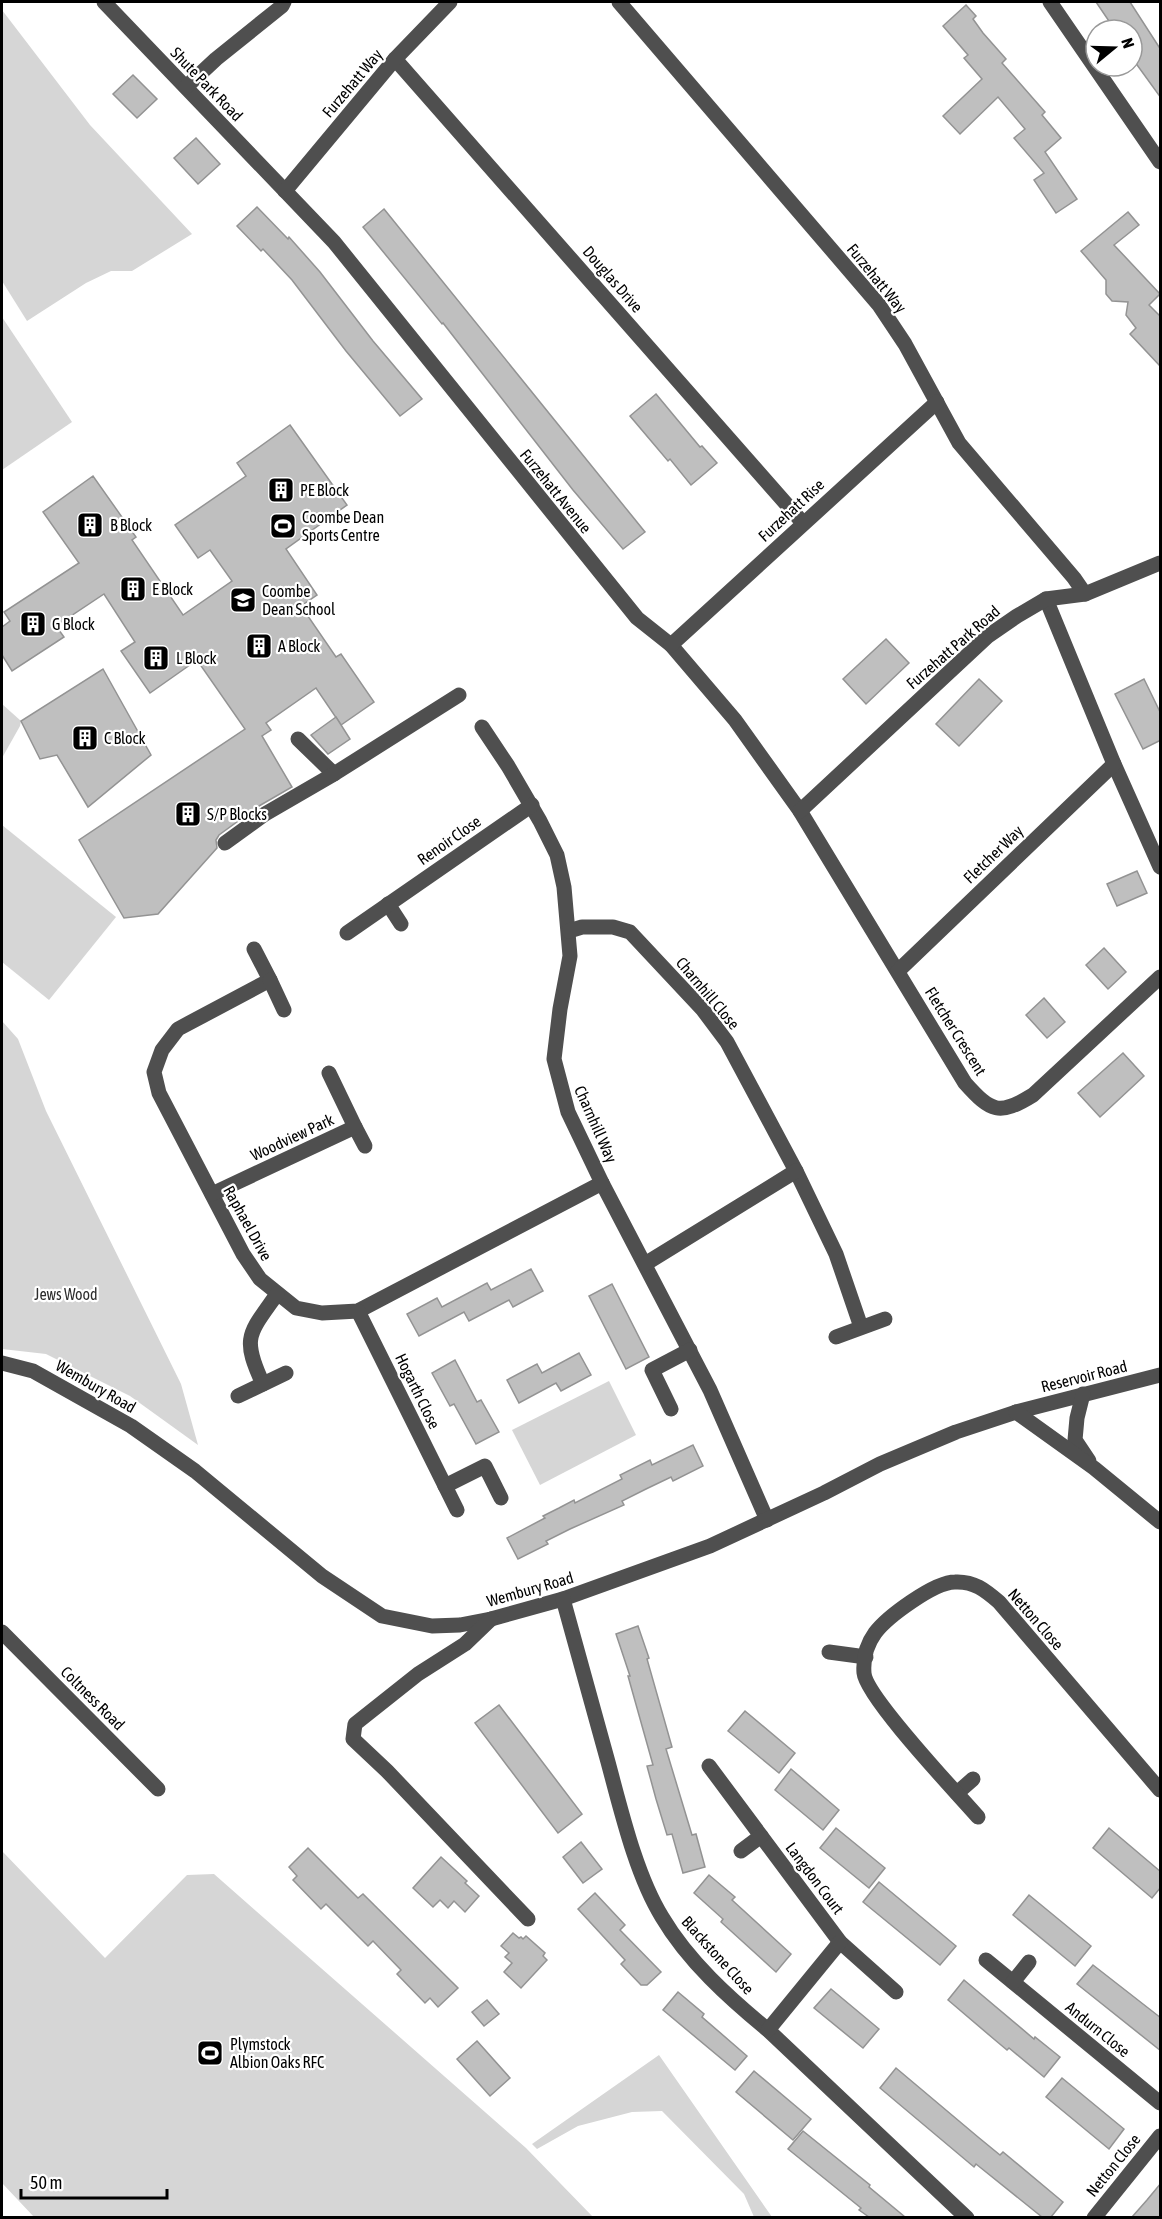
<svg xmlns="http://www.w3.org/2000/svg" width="1162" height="2219" font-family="'Asap Condensed',sans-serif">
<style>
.green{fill:#d6d6d6}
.building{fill:#bfbfbf;stroke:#939393;stroke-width:1.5}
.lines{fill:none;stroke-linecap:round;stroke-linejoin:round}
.minor{stroke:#4f4f4f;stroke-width:15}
.labels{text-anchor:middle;stroke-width:4.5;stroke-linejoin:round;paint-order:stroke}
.street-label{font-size:16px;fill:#000;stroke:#fff}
.poi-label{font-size:16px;fill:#000;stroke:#fff;text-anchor:start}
.park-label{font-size:16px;fill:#2d2d2d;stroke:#fff}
</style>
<rect width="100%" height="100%" fill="#fff"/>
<g class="green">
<polygon points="2,10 90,125 192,234 132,271 111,271 86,283 27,321 2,281"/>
<polygon points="2,317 72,422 2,470"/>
<polygon points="2,704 21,721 20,726 2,758"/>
<polygon points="2,825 116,917 49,1000 2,962"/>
<polygon points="2,1021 18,1039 46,1111 181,1384 198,1445 130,1396 46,1354 2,1349"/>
<polygon points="609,1381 636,1435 540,1485 512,1430"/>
<polygon points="2,1851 105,1958 187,1875 214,1874 526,2148 593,2217 34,2217 2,2183"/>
<polygon points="659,2055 772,2217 754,2217 744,2194 662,2111 632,2112 578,2126 537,2149 532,2144"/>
</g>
<g class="building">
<polygon points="1096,2 1130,2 1161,50 1161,98 1132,58 1132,30 1115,30"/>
<polygon points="966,5 976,16 973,19 983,33 1006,59 1002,63 1045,112 1042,115 1061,138 1045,152 1077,199 1056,213 1034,180 1044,173 1014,138 1025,129 998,97 960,134 943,116 982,79 964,58 968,55 943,26"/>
<polygon points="133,75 157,99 137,118 113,94"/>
<polygon points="196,138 220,164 198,184 174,158"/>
<polygon points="257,207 288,239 289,237 320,272 373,341 422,399 400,416 346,351 292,280 263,249 261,251 237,226"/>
<polygon points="384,209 645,532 623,549 573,490 443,323 442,324 363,227"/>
<polygon points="1128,212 1139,225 1114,245 1160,294 1149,305 1161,317 1161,367 1130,334 1136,328 1126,315 1128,302 1112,301 1106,294 1106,280 1081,251"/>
<polygon points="656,394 700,447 702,446 717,463 691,485 670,459 668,461 630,416"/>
<polygon points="290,425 347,505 286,549 317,595 301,606 336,657 341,654 374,702 341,725 316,688 266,723 271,730 262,736 292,787 259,806 219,835 216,840 217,848 158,914 124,918 79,840 245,729 197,660 150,693 121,651 135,642 104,594 56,626 64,637 12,671 2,655 2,627 10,621 4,612 79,563 43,512 93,476 136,537 132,540 183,615 232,581 210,550 198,558 175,525 246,476 237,463"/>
<polygon points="886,639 909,663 866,704 843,679"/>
<polygon points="103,669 151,755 88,807 57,755 40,759 21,721"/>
<polygon points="979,679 1002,701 959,746 936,724"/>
<polygon points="1144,679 1161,714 1161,740 1143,749 1115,694"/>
<polygon points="336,717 350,739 328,754 311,735"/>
<polygon points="1137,871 1147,893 1117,906 1107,884"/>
<polygon points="1104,948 1126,972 1108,989 1086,965"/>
<polygon points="1044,998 1065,1022 1047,1038 1026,1015"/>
<polygon points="1123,1053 1144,1076 1100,1117 1078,1093"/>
<polygon points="531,1269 543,1291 513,1307 509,1300 469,1321 464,1312 419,1336 407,1314 437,1298 442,1307 487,1283 491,1290"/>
<polygon points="612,1284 649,1357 626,1369 589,1296"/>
<polygon points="579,1353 591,1375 561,1391 556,1383 519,1403 507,1380 537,1364 542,1373"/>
<polygon points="455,1360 477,1402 481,1400 499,1432 476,1444 454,1404 450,1406 432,1373"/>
<polygon points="693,1445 703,1466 673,1481 671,1477 646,1489 622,1501 624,1505 570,1529 546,1541 548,1544 518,1559 507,1538 545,1518 543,1516 559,1508 574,1500 575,1503 622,1479 620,1475 650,1460 652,1465"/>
<polygon points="638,1626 649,1658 647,1659 672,1747 666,1749 692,1835 696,1834 705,1867 683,1873 672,1834 667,1835 656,1799 647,1766 653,1765 628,1676 630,1676 616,1634"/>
<polygon points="499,1705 582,1814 558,1833 475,1723"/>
<polygon points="745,1711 795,1753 779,1773 728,1731"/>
<polygon points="791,1769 839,1810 823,1830 775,1790"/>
<polygon points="836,1828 885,1868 869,1888 820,1848"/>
<polygon points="1109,1828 1161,1872 1161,1887 1152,1898 1093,1848"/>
<polygon points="581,1842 602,1869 583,1883 563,1857"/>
<polygon points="308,1848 358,1898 363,1894 458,1988 438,2007 430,1998 425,2003 397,1974 401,1970 373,1941 368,1946 326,1904 321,1909 293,1880 297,1876 289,1867"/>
<polygon points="441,1857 467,1881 465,1883 479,1896 465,1912 454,1901 448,1908 440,1900 433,1907 413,1888"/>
<polygon points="709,1875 735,1897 732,1900 791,1954 776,1972 721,1922 723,1919 694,1893"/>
<polygon points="879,1882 956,1946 940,1965 863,1902"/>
<polygon points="595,1893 625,1925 620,1930 661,1972 647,1985 641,1985 621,1964 625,1960 578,1909"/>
<polygon points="1029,1895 1091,1946 1075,1966 1013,1915"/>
<polygon points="513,1933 519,1938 521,1937 523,1939 526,1936 545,1953 543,1956 547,1960 521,1988 504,1972 512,1963 505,1957 509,1953 501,1946"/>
<polygon points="1093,1965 1161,2018 1161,2051 1077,1984"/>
<polygon points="964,1980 1034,2039 1035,2037 1060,2057 1044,2077 1009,2048 1007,2050 995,2040 948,2000"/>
<polygon points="831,1989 879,2029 863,2048 814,2008"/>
<polygon points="678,1992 704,2014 702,2017 747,2056 735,2070 663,2010"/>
<polygon points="487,2000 499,2014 484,2026 472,2012"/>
<polygon points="477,2041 510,2078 490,2096 457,2059"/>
<polygon points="896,2068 978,2137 1000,2155 1003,2152 1063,2202 1051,2217 1042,2217 976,2164 974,2167 880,2088"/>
<polygon points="754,2071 811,2119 793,2140 736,2092"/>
<polygon points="1062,2078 1124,2129 1109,2149 1046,2097"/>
<polygon points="803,2131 870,2185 869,2187 905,2217 869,2217 859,2210 861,2208 788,2149"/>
<polygon points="1161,2183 1161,2217 1132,2217 1147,2200"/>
</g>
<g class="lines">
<g class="minor">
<path d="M104,2L334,242L637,618L671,645L735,720L800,811L965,1083C991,1112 999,1116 1033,1095L1160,977"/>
<polyline points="619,2 879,305 905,344 959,443 1074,578 1085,594"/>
<polyline points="1050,2 1160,162"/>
<polyline points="395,59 803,523"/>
<polyline points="186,87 216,59 282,6 284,2"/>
<polyline points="285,191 395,59 450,2"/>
<polyline points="1046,599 1114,764 1160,867"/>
<polyline points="671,645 937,402"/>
<polyline points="482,727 508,766 540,821 557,855 564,887 570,956 560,1009 554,1059 568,1112 602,1183 710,1390 767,1520"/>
<polyline points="298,739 334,774 459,695"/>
<polyline points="800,811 988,636 1017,616 1046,599 1085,594 1160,563"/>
<polyline points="225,843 265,814 334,774"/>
<polyline points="388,904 401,924"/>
<polyline points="569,931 582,927 613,927 630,932 703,1010 727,1042 796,1171 836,1254 861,1327"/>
<polyline points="347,933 532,805"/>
<polyline points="254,949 270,980 178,1029 162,1050 154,1072 159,1093 243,1254 260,1279 296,1308 322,1313 358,1311 602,1183"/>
<polyline points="898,971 1114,764"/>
<polyline points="270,980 284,1010"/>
<polyline points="355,1127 365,1146"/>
<polyline points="212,1194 355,1127 329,1073"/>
<polyline points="645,1264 796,1171"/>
<polyline points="358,1311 457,1510"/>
<polyline points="836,1337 885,1319"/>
<polyline points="2,1363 33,1371 131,1426 195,1471 322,1576 382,1616 432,1626 460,1625 491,1619 563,1599 710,1546 824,1493 880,1464 956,1432 1016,1412 1160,1375"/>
<path d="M263,1384C241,1337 249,1334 277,1294"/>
<polyline points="1083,1394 1077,1418 1075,1440 1089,1461"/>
<polyline points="238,1396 286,1373"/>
<polyline points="671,1409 652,1370 690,1350"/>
<polyline points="1016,1412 1094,1468 1160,1522"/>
<polyline points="445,1486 485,1466 501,1498"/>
<path d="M563,1599C578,1653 593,1708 608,1762C621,1810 636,1875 662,1917C688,1961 729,1998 768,2030L967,2218"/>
<polyline points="491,1619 465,1644 418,1674 355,1724 353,1739 387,1771 528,1919"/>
<polyline points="2,1632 158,1789"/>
<polyline points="829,1652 866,1657"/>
<polyline points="709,1766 840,1942 896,1992"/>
<polyline points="957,1793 973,1779"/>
<path d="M978,1817C957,1793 866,1697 864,1673C863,1659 867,1644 875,1633C887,1617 934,1582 955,1582C974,1581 985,1590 999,1602L1160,1790"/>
<polyline points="741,1851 761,1836"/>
<polyline points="986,1960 1160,2103"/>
<polyline points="1013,1982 1029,1962"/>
<polyline points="768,2030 840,1942"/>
<polyline points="1094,2218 1160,2136"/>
</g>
</g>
<defs>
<symbol id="building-square" viewBox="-11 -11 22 22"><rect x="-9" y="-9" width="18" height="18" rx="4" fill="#000" stroke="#fff"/><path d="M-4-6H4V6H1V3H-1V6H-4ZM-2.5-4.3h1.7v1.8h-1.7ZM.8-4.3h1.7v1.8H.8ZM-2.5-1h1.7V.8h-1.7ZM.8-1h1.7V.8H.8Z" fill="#fff"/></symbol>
<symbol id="stadium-square" viewBox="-11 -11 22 22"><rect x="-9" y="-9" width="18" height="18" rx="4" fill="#000" stroke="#fff"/><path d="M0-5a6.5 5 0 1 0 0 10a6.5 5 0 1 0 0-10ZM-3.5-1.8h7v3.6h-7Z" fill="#fff"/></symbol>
<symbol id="school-square" viewBox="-11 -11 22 22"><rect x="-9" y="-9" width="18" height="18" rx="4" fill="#000" stroke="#fff"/><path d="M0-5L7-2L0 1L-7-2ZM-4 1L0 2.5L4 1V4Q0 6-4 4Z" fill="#fff"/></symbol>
</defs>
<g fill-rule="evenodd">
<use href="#building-square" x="266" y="475" width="30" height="30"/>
<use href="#building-square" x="75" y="510" width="30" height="30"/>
<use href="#stadium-square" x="268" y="511" width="30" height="30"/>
<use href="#building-square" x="118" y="574" width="30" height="30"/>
<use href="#school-square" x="228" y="585" width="30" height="30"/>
<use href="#building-square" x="18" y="609" width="30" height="30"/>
<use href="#building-square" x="244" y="631" width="30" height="30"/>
<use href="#building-square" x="141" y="643" width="30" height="30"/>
<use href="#building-square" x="70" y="723" width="30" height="30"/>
<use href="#building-square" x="173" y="799" width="30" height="30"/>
<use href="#stadium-square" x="195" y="2038" width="30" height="30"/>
</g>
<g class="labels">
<g class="street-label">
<text transform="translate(352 83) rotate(-50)" y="6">Furzehatt Way</text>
<text transform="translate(207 84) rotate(46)" y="6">Shute Park Road</text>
<text transform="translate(877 278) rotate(51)" y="6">Furzehatt Way</text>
<text transform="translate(613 279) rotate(49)" y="6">Douglas Drive</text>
<text transform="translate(556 491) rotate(51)" y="6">Furzehatt Avenue</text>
<text transform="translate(791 510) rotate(-43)" y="6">Furzehatt Rise</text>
<text transform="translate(953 647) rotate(-41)" y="6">Furzehatt Park Road</text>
<text transform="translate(449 840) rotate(-35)" y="6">Renoir Close</text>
<text transform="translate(993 854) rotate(-44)" y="6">Fletcher Way</text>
<text transform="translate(708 993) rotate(50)" y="6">Charnhill Close</text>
<text transform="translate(956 1031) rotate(58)" y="6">Fletcher Crescent</text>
<text transform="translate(596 1124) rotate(66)" y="6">Charnhill Way</text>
<text transform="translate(292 1137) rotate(-25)" y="6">Woodview Park</text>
<text transform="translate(248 1223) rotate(61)" y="6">Raphael Drive</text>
<text transform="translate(1084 1376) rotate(-14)" y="6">Reservoir Road</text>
<text transform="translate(96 1386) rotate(30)" y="6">Wembury Road</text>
<text transform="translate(418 1391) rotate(64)" y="6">Hogarth Close</text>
<text transform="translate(530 1589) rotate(-16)" y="6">Wembury Road</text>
<text transform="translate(1036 1619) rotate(49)" y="6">Netton Close</text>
<text transform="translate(93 1698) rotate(45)" y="6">Coltness Road</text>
<text transform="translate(815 1878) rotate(53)" y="6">Langdon Court</text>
<text transform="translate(718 1955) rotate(48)" y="6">Blackstone Close</text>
<text transform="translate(1098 2029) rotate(39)" y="6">Andurn Close</text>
<text transform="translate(1113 2165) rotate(-51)" y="6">Netton Close</text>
</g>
<g class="poi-label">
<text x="300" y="496">PE Block</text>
<text x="302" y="523">Coombe Dean<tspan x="302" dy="18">Sports Centre</tspan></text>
<text x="110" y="531">B Block</text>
<text x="152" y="595">E Block</text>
<text x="262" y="597">Coombe<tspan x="262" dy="18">Dean School</tspan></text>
<text x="52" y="630">G Block</text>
<text x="278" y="652">A Block</text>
<text x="176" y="664">L Block</text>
<text x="104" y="744">C Block</text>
<text x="207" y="820">S/P Blocks</text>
<text x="230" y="2050">Plymstock<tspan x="230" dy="18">Albion Oaks RFC</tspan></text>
</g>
<g class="park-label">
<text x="66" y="1300">Jews Wood</text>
</g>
</g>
<rect width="1162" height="2219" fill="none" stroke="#000000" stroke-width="6"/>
<g transform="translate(1114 48) rotate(71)"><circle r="28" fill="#ffffff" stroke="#999999" stroke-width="1.5"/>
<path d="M0-4.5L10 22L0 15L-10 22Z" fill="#000000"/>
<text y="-9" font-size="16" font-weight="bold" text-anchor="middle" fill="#000000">N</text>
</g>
<path d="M21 2189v9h146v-9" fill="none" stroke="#000000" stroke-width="3"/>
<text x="30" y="2189" font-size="18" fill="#000000" stroke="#ffffff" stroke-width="4.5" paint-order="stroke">50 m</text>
</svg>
